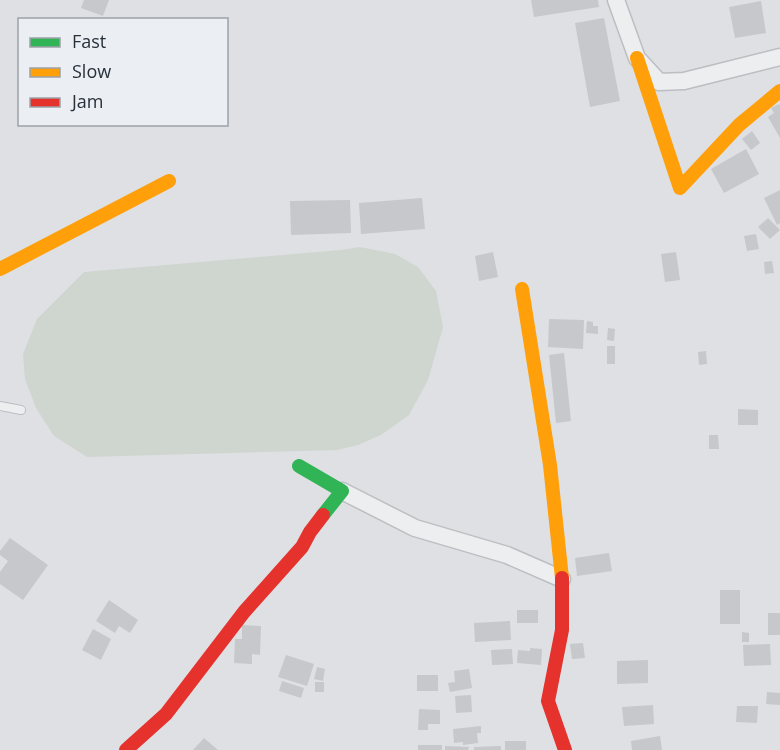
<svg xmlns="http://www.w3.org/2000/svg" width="780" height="750" font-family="'Open Sans',sans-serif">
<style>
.grass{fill:#cfd6cf}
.building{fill:#c6c8cb}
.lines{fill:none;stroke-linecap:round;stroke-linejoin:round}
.lane-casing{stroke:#bcbec1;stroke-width:10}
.street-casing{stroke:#bcbec1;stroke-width:19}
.lane{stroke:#edeef0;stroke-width:8}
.street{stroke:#edeef0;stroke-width:16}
.fast{stroke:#30b455;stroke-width:14}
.slow{stroke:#ff9f0a;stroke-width:14}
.jam{stroke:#e5322d;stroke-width:14}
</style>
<rect width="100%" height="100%" fill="#dee0e3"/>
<polygon class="grass" points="360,247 395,254 418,267 436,291 443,327 428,380 409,415 381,435 358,445 337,450 87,457 54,436 36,408 25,379 23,354 37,319 84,272 341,250"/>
<g class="building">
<polygon points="84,0 109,0 103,16 81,8"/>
<polygon points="531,0 598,0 599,7 534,17"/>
<polygon points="761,1 766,33 735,38 729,7"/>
<polygon points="604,18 620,101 590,107 575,23"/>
<polygon points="779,104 780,106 780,138 768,117 774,113 771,108"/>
<polygon points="752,131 760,143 751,150 742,139"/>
<polygon points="746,149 759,174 724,193 711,169"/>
<polygon points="780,190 780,223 777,225 764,198"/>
<polygon points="422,198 425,229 361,234 359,203"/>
<polygon points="350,200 351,233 291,235 290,201"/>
<polygon points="768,218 780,230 770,239 758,227"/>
<polygon points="756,234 759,249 747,251 744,236"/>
<polygon points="493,252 498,277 479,281 475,256"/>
<polygon points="676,252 680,280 665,282 661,254"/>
<polygon points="772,261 774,273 765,274 764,262"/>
<polygon points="549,319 584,320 583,349 548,347"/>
<polygon points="587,321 593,322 593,326 598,326 598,334 586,333"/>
<polygon points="608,328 615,329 614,341 607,340"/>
<rect x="607" y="346" width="8" height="18"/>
<polygon points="706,351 707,364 699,365 698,352"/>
<polygon points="564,353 571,421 556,423 549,355"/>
<polygon points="738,409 758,410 758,425 738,425"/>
<polygon points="709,435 718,435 719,449 709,449"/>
<polygon points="10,538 48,565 23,600 0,584 0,572 8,561 0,555 0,551"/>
<polygon points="609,553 612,571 577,576 575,558"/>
<rect x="720" y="590" width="20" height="34"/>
<polygon points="109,600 138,620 130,633 119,626 115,633 96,621"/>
<rect x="517" y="610" width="21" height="13"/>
<rect x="768" y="613" width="12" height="22"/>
<polygon points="510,621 511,640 475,642 474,623"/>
<polygon points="242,625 261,626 260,655 252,654 252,664 234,663 235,639 242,639"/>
<polygon points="93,629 111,639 101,660 82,650"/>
<polygon points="742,632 749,633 749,642 742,642"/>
<polygon points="583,643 585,658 572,659 570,644"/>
<polygon points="770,644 771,665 744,666 743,645"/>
<polygon points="530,648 542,649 541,665 517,663 518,650 530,651"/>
<polygon points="512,649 513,664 492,665 491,650"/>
<polygon points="286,655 314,664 307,686 278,677"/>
<polygon points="648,660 648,683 617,684 617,661"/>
<polygon points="317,667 325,669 323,681 314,679"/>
<polygon points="469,669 472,688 450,692 448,683 455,682 454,671"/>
<rect x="417" y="675" width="21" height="16"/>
<polygon points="282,681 304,688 301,698 279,691"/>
<rect x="315" y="682" width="9" height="10"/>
<polygon points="767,692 780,693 780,705 766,704"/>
<polygon points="471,695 472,712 456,713 455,696"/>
<polygon points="653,705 654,724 624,726 622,707"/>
<polygon points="737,706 758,706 757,723 736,722"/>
<polygon points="419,709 440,710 440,724 428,724 428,730 418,730"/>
<polygon points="481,726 481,733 477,733 478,743 463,745 463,742 454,743 453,729"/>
<polygon points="660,736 662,750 632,750 631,741"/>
<polygon points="204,738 218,750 193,750"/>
<rect x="505" y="741" width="21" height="9"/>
<rect x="418" y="745" width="24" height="5"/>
<polygon points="445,746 469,747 468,750 445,750"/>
<polygon points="501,746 501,750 474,750 474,747"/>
</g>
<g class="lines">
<defs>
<polyline id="lane" points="0,406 21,410"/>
<g id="street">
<polyline points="616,0 637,58 659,82 684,81 780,57"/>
<polyline points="342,491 415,528 507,555 562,579"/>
</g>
</defs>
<use href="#lane" class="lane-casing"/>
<use href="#street" class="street-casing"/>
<use href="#lane" class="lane"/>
<use href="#street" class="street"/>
<polyline class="fast" points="299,466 342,491 323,515"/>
<g class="slow">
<polyline points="637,58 680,188 739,125 780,91"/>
<polyline points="0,269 169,181"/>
<polyline points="522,289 550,465 562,578"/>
</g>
<g class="jam">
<polyline points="562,578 562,630 548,701 565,750"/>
<polyline points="126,750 166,714 244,612 302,547 310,532 323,515"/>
</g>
</g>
<rect x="18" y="18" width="210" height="108" fill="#ebeff3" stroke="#9da2a9" stroke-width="1.5"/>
<rect x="30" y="38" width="30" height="9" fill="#30b455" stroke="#9da2a9" stroke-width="1.5"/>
<text x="72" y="48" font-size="18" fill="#272f39">Fast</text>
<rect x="30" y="68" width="30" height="9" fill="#ff9f0a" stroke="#9da2a9" stroke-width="1.5"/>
<text x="72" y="78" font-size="18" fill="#272f39">Slow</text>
<rect x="30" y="98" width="30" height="9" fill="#e5322d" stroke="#9da2a9" stroke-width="1.5"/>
<text x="72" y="108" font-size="18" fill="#272f39">Jam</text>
</svg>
